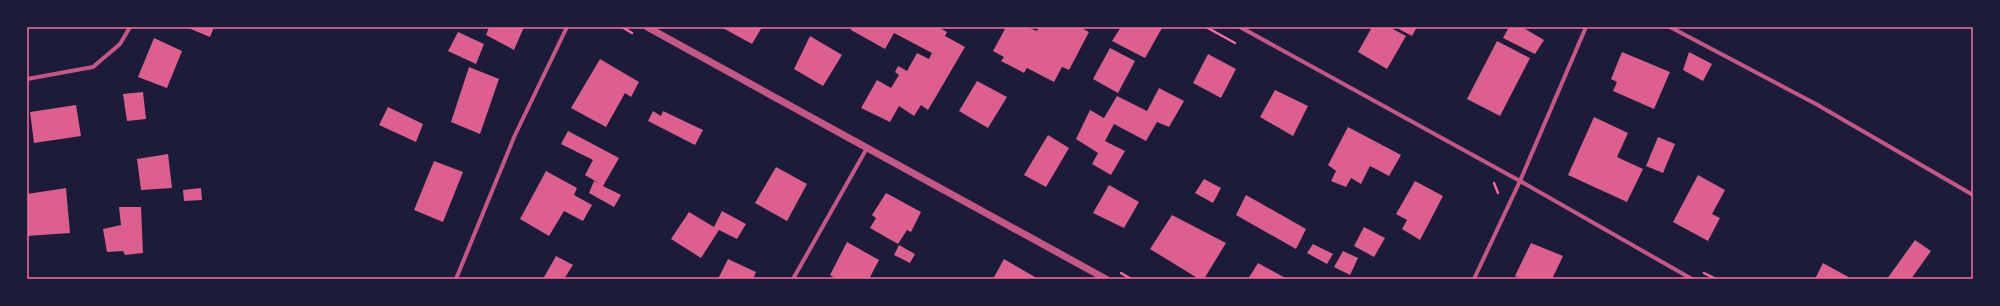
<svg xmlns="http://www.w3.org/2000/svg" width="2000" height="306" font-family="Literata,serif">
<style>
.building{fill:#dd5f8e}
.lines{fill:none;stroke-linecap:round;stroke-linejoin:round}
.path{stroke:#ff6b9d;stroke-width:2.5}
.minor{stroke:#c65784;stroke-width:4}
.tertiary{stroke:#c65784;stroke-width:7}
.neatline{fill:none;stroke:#ff6b9d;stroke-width:1.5}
</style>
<rect width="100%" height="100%" fill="#1b1b3a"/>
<g class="building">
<polygon points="186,27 214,27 210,37"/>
<polygon points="489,27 524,27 514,50 486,35"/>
<polygon points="721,27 762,27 752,44"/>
<polygon points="852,27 938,27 947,32 945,36 965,47 928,110 921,105 914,116 899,106 890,122 861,108 877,80 891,88 899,75 895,72 898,66 907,71 917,53 929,59 932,53 894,33 885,49 851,30"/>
<polygon points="1006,27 1026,27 1037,31 1039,27 1080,27 1089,32 1069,70 1062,67 1054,82 1027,68 1024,73 1001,61 1004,57 993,51"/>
<polygon points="1121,27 1161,27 1162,28 1145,58 1112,41"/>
<polygon points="1372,27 1389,27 1406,36 1387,69 1358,52"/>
<polygon points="1395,27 1417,27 1412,36"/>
<polygon points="1509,27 1522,27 1544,40 1535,54 1503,38"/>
<polygon points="458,32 484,44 476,64 448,51"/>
<polygon points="810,36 842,55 823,86 794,69"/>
<polygon points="154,38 182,51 167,88 138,77"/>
<polygon points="1497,41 1530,58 1500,116 1467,99"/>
<polygon points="1110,48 1135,61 1118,93 1093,79"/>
<polygon points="1622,52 1670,72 1654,109 1613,91 1617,82 1611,79"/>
<polygon points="1689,52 1712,64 1703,81 1683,70"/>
<polygon points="1208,54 1236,69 1221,98 1193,83"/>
<polygon points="600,59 639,82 631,97 625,93 606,127 571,108"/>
<polygon points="469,67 499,79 480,134 451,122"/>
<polygon points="977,81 1007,97 988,128 959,111"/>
<polygon points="1159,88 1184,101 1169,127 1157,122 1146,141 1114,124 1105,141 1125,151 1111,175 1092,164 1098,153 1076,139 1090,110 1104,118 1117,96 1147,111"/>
<polygon points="1275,90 1308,106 1293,136 1260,117"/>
<polygon points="143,92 146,119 127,121 123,94"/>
<polygon points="76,105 81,136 34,143 30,112"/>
<polygon points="388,107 423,124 416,142 379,125"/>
<polygon points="653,111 661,116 663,111 703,130 695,145 648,121"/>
<polygon points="1594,117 1628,133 1617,157 1643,169 1627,202 1568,175"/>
<polygon points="1348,127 1401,155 1389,176 1370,166 1361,184 1351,178 1346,187 1331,181 1336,171 1328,165"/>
<polygon points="568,131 619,158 603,186 621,195 614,207 589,193 594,181 600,184 585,175 593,160 561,144"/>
<polygon points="1048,135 1069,148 1046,187 1024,175"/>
<polygon points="1658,137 1675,144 1663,173 1646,166"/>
<polygon points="168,154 172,188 141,190 137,159"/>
<polygon points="434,161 463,172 443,222 414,210"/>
<polygon points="776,167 807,184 787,221 755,203"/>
<polygon points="546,171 577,188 574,195 592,205 583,221 564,211 549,236 520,219"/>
<polygon points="1698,175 1725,190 1712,214 1720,218 1708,241 1673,222"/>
<polygon points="1204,179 1221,188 1213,203 1195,193"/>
<polygon points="1415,181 1443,196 1420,240 1402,229 1407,220 1396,214"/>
<polygon points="1109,185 1139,202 1124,228 1093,213"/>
<polygon points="66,188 70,233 27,236 27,194"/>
<polygon points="201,188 202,200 184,201 183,190"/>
<polygon points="886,193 921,212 911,232 907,230 898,244 870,228 876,218 872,215"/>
<polygon points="1246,195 1306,229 1296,249 1236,215"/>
<polygon points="119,207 141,207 143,253 125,255 123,251 107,252 103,229 121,225"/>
<polygon points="722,211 746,224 737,239 719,230 701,258 671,239 689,212 714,227"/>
<polygon points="1172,215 1226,243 1204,279 1199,279 1150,249"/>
<polygon points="1364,227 1385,238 1374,257 1354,246"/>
<polygon points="1915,240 1931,251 1911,279 1887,279"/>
<polygon points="847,242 879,260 869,279 836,279 830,275"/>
<polygon points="1531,243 1563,256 1552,279 1521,279 1515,276"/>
<polygon points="1313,244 1333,254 1327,264 1307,253"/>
<polygon points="899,245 915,254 910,263 894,255"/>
<polygon points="1343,251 1358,258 1350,275 1334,267"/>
<polygon points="556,256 573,265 564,279 543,279"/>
<polygon points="728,259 756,272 753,279 718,279"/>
<polygon points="1004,259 1035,277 1034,279 993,279"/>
<polygon points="1258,263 1287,279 1248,279"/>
<polygon points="1823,263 1852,279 1815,279"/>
</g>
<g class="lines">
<g class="path">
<polyline points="622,27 632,33"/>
<polyline points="1206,27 1235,43"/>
<polyline points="1494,183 1498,193"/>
<polyline points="1121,273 1131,279"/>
<polyline points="1704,273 1716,279"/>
</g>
<g class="minor">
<polyline points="1240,27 1520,181 1692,279"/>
<polyline points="1670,27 1816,104 1973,195"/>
<polyline points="27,79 93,67 120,44 130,27"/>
<polyline points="456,279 515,135 567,27"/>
<polyline points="793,279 867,148"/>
<polyline points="1474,279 1520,181 1586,27"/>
</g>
<polyline class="tertiary" points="647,27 1106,279"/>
</g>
<rect width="2000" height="306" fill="none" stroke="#1b1b3a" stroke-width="56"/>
<rect x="28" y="28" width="1944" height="250" class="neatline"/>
</svg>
